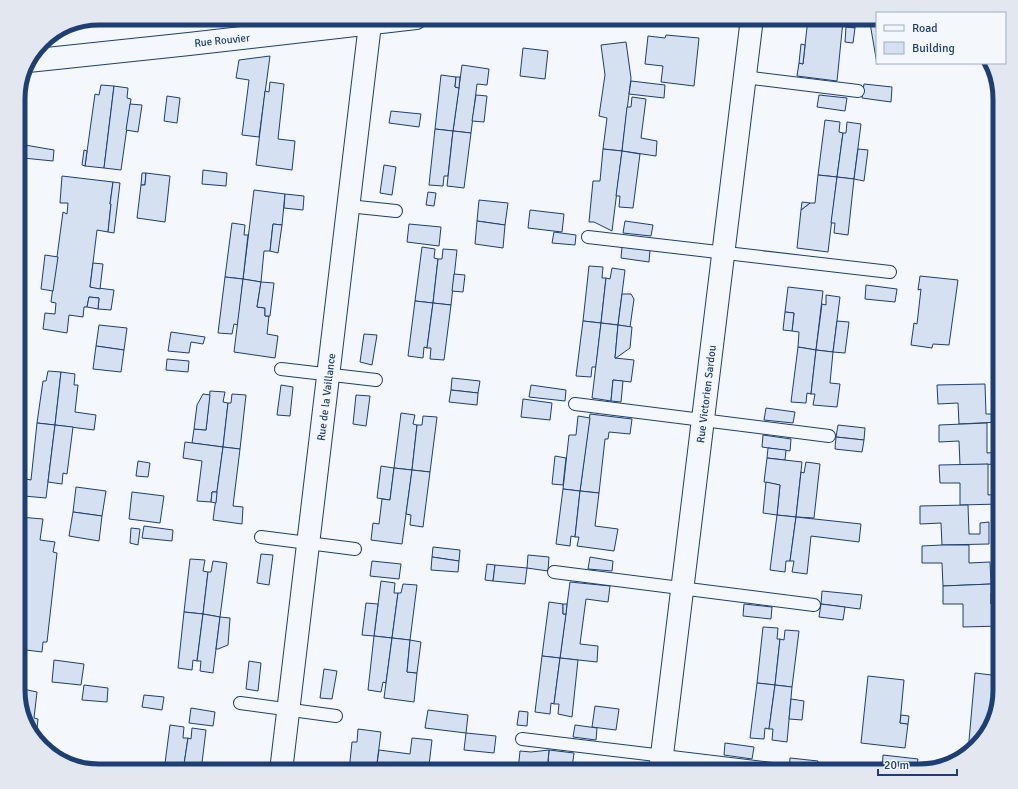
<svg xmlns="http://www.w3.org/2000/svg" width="1018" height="789" font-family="Signika,sans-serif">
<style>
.building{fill:#d5e0f0;stroke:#1d3f73}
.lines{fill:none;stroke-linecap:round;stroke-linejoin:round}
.service-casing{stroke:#1d3f73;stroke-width:14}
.minor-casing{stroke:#1d3f73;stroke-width:24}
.service{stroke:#f4f7fb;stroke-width:12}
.minor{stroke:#f4f7fb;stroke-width:22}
.labels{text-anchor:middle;stroke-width:3;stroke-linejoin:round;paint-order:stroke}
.street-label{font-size:11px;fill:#1d3f73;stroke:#f4f7fb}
.rim{fill:none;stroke:#1d3f73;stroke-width:5}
</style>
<rect width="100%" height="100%" fill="#f4f7fb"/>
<g class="building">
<polygon points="808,18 843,21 837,81 797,76 799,63 803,64"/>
<polygon points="847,18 856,18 855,28 846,27"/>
<polygon points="877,21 877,63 881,63 877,64 870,23"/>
<polygon points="846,27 855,28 853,43 845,42"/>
<polygon points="666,35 699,38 694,86 661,82 663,66 645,64 648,36 665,38"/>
<polygon points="626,42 631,78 622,151 603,149 607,118 599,116 605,75 601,45"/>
<polygon points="801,44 805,45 803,64 799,63"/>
<polygon points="523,48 548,51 545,79 520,76"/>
<polygon points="270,56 259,137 242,135 249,80 236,78 239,60"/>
<polygon points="462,65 489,69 487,85 477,84 471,133 453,131"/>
<polygon points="441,75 456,77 455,87 459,88 453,131 435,129"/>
<polygon points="456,77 460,77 459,88 455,87"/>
<polygon points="631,81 665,85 664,98 629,94"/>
<polygon points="270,82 284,84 278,139 295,141 292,170 256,165 265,91 269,92"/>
<polygon points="864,84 892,87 891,102 862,98"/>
<polygon points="101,85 114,86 104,168 85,166 95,94 99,95"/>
<polygon points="114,86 128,88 127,98 131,99 121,170 104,168"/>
<polygon points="476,95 487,96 484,122 472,121"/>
<polygon points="819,95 847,98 845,111 817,107"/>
<polygon points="167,96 180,98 177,123 164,121"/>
<polygon points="632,97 646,99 641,138 657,141 656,156 622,151 627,107 631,107"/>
<polygon points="130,104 142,105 138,132 126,130"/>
<polygon points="391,111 421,114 419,127 389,123"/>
<polygon points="825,120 840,122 839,132 843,133 837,177 818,175"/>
<polygon points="847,122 861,124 854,179 837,177 843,133 846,133"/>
<polygon points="435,129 453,131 448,176 444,176 443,186 429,185"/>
<polygon points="453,131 471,133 464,188 447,186"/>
<polygon points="25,145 54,150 53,161 23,158"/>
<polygon points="603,149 622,151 612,231 594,222 589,222 593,181 600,181"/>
<polygon points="858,149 868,150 864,181 854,179"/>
<polygon points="84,150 87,151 85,166 82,165"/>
<polygon points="622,151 640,154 633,208 619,207 620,196 616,196"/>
<polygon points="384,165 396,167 392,195 380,193"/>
<polygon points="203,170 227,173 226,186 202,184"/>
<polygon points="142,173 146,173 145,185 141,185"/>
<polygon points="146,173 170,176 165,222 137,218 141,185 145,185"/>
<polygon points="818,175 837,177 828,252 797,248 801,210 810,203 815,203"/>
<polygon points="62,176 113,182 110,204 111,204 108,232 97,230 90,287 114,290 111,310 98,309 99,298 89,297 87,307 84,307 83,317 69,315 67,333 43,329 45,313 55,314 56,303 51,302 63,212 67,214 68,203 60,203"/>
<polygon points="837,177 854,179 848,235 834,233 835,223 831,223"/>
<polygon points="113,182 120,183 114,233 108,232 111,204 110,204"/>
<polygon points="254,190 285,194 282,225 273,224 270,251 264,251 261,282 243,279"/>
<polygon points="428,192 436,193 434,206 426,205"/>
<polygon points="285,194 304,196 303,210 284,208"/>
<polygon points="479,200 508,203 505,225 477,221"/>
<polygon points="802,202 810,203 801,210"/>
<polygon points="530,210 564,214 562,232 528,228"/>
<polygon points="477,221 505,225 503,248 475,244"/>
<polygon points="625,221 653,225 651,236 623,233"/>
<polygon points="232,223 245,225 244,235 248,235 243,279 225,277"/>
<polygon points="273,224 282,225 278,253 270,251"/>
<polygon points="409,224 441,227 439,246 407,242"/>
<polygon points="554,232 576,235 575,245 552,243"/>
<polygon points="422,247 435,249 434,258 438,259 433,303 415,301"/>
<polygon points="622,247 650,250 649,262 621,258"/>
<polygon points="443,249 457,250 451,305 433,303 438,259 442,259"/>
<polygon points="45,255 58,257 53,291 41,289"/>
<polygon points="93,263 103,264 100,289 90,287"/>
<polygon points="589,266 603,267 602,278 606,278 601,323 583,321"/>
<polygon points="612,268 625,270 618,325 601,323 606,278 610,279"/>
<polygon points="454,274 465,275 463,292 452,291"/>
<polygon points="920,276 958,280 949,345 933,344 932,348 911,345 914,323 917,324 921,289 918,290"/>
<polygon points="225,277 243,279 238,325 234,324 232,334 218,333"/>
<polygon points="243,279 261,282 257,307 265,308 265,316 269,316 267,334 278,336 275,358 234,352"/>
<polygon points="261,282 274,283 270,316 265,316 265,308 257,307"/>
<polygon points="866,285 897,289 895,302 865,299"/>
<polygon points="788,287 823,291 816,350 798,347 799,332 792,331 794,313 785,312"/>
<polygon points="622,294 631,294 634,299 630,327 618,325"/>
<polygon points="826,295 840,297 833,352 816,350 822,304 826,305"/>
<polygon points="89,297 99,298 98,309 87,307"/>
<polygon points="415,301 433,303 427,348 424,347 423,358 408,356"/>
<polygon points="433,303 451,305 444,360 430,359 431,348 427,348"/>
<polygon points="785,312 794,313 792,331 783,330"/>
<polygon points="583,321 601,323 596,367 592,367 591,377 576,376"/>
<polygon points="837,321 849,322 845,353 833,352"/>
<polygon points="601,323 618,325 615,358 634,360 631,382 613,380 611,401 592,398"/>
<polygon points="99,325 127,328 124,350 96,346"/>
<polygon points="618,325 632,327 630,348 616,358 615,358"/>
<polygon points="171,332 205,337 203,344 191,342 189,353 168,351"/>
<polygon points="364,334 377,335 372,365 360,362"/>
<polygon points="96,346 124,350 121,372 93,369"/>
<polygon points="798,347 816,350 811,394 807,393 806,403 791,402"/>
<polygon points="816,350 833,352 830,383 840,384 837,407 813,405 815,394 811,394"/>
<polygon points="167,359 189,361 188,372 166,370"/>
<polygon points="48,371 61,372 55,425 37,423 43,381 46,381"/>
<polygon points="61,372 75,374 74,385 78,385 75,412 96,415 94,430 55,425"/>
<polygon points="452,378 480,381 478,393 451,390"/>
<polygon points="613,380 623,381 621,402 611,401"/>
<polygon points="985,384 986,414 999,414 1000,402 1000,422 959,424 958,403 938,404 937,385"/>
<polygon points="281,385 293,387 290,416 277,415"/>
<polygon points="531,385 566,390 565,401 529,397"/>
<polygon points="451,390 478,393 477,405 449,402"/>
<polygon points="210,391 225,392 223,402 228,403 223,447 192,443 194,429 206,430"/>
<polygon points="203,394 210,395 206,430 194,429 197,405"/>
<polygon points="232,394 246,395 240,449 223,447 228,403 231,403"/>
<polygon points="356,395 370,396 366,426 353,424"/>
<polygon points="523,399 552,403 550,420 521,417"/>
<polygon points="766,408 795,412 793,423 764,420"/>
<polygon points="401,413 415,415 413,424 417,425 412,470 394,468"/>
<polygon points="590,414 632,419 630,434 609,432 608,439 605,439 599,493 580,491"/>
<polygon points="423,416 437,417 430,472 412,470 417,425 422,425"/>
<polygon points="578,416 590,418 580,491 563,489 569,435 576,435"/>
<polygon points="37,423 55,425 46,498 24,496 26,479 31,480"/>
<polygon points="987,423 987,453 1000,452 999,440 1000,440 1000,464 960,465 959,441 939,442 939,425"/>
<polygon points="55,425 73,427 67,474 63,473 62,484 48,482"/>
<polygon points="838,425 865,428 864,440 836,437"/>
<polygon points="763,435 791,439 790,451 762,447"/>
<polygon points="836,437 864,440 862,452 835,449"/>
<polygon points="185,442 223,447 217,492 212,492 211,502 197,501 202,461 183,458"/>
<polygon points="223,447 240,449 233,506 243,507 242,524 213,520"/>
<polygon points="768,448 786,450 785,460 767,458"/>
<polygon points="555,456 566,458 563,485 552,484"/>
<polygon points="767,458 802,462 796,517 777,515 780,485 764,482"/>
<polygon points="138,461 150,463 148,477 136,476"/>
<polygon points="806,462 820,464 814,518 796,517 801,472 804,473"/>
<polygon points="988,464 988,495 1000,494 1000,504 960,505 960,483 940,483 939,465"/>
<polygon points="381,466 394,468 390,500 377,498"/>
<polygon points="394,468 412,470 402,544 371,540 373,523 379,524 382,499 390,500"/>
<polygon points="412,470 430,472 423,527 410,525 411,515 406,514"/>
<polygon points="766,482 780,485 777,515 763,513"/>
<polygon points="76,487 106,491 102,516 73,512"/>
<polygon points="563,489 580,491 575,537 571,536 570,546 556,544"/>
<polygon points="580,491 599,493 595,526 618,529 614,551 577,546 579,537 575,537"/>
<polygon points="132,492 164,496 160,523 129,519"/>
<polygon points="212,492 217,492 216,503 211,502"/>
<polygon points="968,505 969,534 980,534 980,523 989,522 989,544 942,545 941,523 920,524 920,506"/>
<polygon points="73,512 102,516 99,541 69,536"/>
<polygon points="777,515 796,517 790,561 786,561 785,572 770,570"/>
<polygon points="19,517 43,519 40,540 55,542 53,552 57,553 47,642 43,642 42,652 18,649"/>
<polygon points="796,517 861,524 859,542 811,536 807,574 792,572 794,561 790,561"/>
<polygon points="144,526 173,530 172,541 142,538"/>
<polygon points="131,528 140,529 138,545 130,543"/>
<polygon points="942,545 969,545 969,563 990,562 991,584 943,586 942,563 922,563 922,546"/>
<polygon points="433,547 460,550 459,561 432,557"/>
<polygon points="261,554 273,555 269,585 257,583"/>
<polygon points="528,555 549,557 548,571 527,568"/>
<polygon points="432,557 459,561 458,572 431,570"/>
<polygon points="590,557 613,561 612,571 588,569"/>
<polygon points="190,559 205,560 203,571 208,572 203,614 184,612"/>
<polygon points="213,561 227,563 220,617 203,614 208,572 211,572"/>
<polygon points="372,561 401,564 399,579 370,576"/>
<polygon points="487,564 495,565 493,581 485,580"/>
<polygon points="495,565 527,568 525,584 493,581"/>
<polygon points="381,581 395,583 394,593 398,593 392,638 374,636"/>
<polygon points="570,582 610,586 608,602 586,599 580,644 598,646 597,662 560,658"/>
<polygon points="403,584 417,585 410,640 392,638 398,593 401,593"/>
<polygon points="991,584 991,604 1000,603 1000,626 963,627 963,604 943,604 943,586"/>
<polygon points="822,591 862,595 860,609 821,604"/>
<polygon points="991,593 1000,593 1000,603 991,604"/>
<polygon points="549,602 563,604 563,614 566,614 560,658 542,656"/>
<polygon points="366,603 378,604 374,636 362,635"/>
<polygon points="563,604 567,604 566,614 563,614"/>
<polygon points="744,604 772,607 771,619 743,616"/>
<polygon points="821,604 845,607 843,620 819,617"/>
<polygon points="184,612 203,614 197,661 193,660 192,670 178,668"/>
<polygon points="203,614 220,617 213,673 200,671 201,661 197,661"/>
<polygon points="220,617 230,618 228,645 218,649 216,649"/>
<polygon points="763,627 778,628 777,639 780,639 775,685 757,683"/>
<polygon points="785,630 799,631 792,687 775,685 780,639 784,640"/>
<polygon points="374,636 392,638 386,683 383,682 381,692 368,690"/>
<polygon points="392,638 410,640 407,672 417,673 414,702 384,698"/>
<polygon points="410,640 421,642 417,673 407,672"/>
<polygon points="542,656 560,658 554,704 551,703 550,714 535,712"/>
<polygon points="560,658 578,660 572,717 558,714 559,704 554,704"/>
<polygon points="54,660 84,664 81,685 52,682"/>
<polygon points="249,661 261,663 258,691 246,689"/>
<polygon points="324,669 337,671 332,699 320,698"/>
<polygon points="975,673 1000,676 1000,690 983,740 968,752"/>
<polygon points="868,676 904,680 900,723 908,724 905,748 861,743"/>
<polygon points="757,683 775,685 769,729 765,728 764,739 750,738"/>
<polygon points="84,685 108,688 107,702 82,700"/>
<polygon points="775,685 792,687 787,742 772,740 773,729 769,729"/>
<polygon points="18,688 37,692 34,718 38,719 36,738 26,726 18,695"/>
<polygon points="144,695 164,697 162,710 142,707"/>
<polygon points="791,699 804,701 802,720 789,719"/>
<polygon points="595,706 619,709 616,730 592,727"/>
<polygon points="191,708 215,712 213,726 189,723"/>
<polygon points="428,710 468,715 466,733 425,728"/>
<polygon points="519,711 528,712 527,726 517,725"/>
<polygon points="901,715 909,716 908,724 900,723"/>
<polygon points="170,725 184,727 183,738 188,738 183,771 164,771"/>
<polygon points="575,725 597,728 596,740 573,737"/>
<polygon points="192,728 206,730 201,771 183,771 188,738 191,739"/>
<polygon points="358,729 381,732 376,771 349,771 352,742 357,742"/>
<polygon points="466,733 496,736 494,753 464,750"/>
<polygon points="412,738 432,740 429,765 413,763 412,771 376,771 379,750 410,754"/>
<polygon points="725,743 754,747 752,759 724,755"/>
<polygon points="549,750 574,753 572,768 548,765"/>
<polygon points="549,750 547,771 518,771 520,751 531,752"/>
<polygon points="883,755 918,759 916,771 882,771"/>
<polygon points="790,758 818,761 817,771 789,771"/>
</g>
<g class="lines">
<defs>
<g id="service">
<polyline points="744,77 858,91"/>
<polyline points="348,206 396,211"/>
<polyline points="588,237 890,272"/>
<polyline points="18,338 19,339"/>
<polyline points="281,369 376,380"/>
<polyline points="575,404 829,436"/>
<polyline points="261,537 355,549"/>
<polyline points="554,572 814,605"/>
<polyline points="240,703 336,716"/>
<polyline points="522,739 781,770"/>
</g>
<g id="minor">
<polyline points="28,61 189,44 416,18"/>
<polyline points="281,771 370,24"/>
<polyline points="660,771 752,18"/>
</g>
</defs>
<use href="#service" class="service-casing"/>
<use href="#minor" class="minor-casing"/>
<use href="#service" class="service"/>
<use href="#minor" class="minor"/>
</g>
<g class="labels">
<g class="street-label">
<text transform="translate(222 40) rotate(-6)" y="4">Rue Rouvier</text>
<text transform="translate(706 394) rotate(-83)" y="4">Rue Victorien Sardou</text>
<text transform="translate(326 397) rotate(-83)" y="4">Rue de la Vaillance</text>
</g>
</g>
<path d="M0 0H1018V789H0ZM99 25H919A74 74 0 0 1 993 99V690A74 74 0 0 1 919 764H99A74 74 0 0 1 25 690V99A74 74 0 0 1 99 25Z" fill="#e3e8f0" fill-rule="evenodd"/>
<path class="rim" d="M99 25H919A74 74 0 0 1 993 99V690A74 74 0 0 1 919 764H99A74 74 0 0 1 25 690V99A74 74 0 0 1 99 25Z"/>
<rect x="876" y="12" width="130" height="52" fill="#f4f7fb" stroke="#9eadc5"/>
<rect x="884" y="25" width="20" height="6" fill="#f4f7fb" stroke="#9eadc5"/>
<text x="912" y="32" font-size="12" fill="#1d3f73">Road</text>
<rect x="884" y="42" width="20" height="12" fill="#d5e0f0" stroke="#9eadc5"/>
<text x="912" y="52" font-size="12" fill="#1d3f73">Building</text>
<path d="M878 769v6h79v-6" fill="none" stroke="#1d3f73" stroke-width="2"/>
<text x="884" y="769" font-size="12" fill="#1d3f73" stroke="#f4f7fb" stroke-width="3" paint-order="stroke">20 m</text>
</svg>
